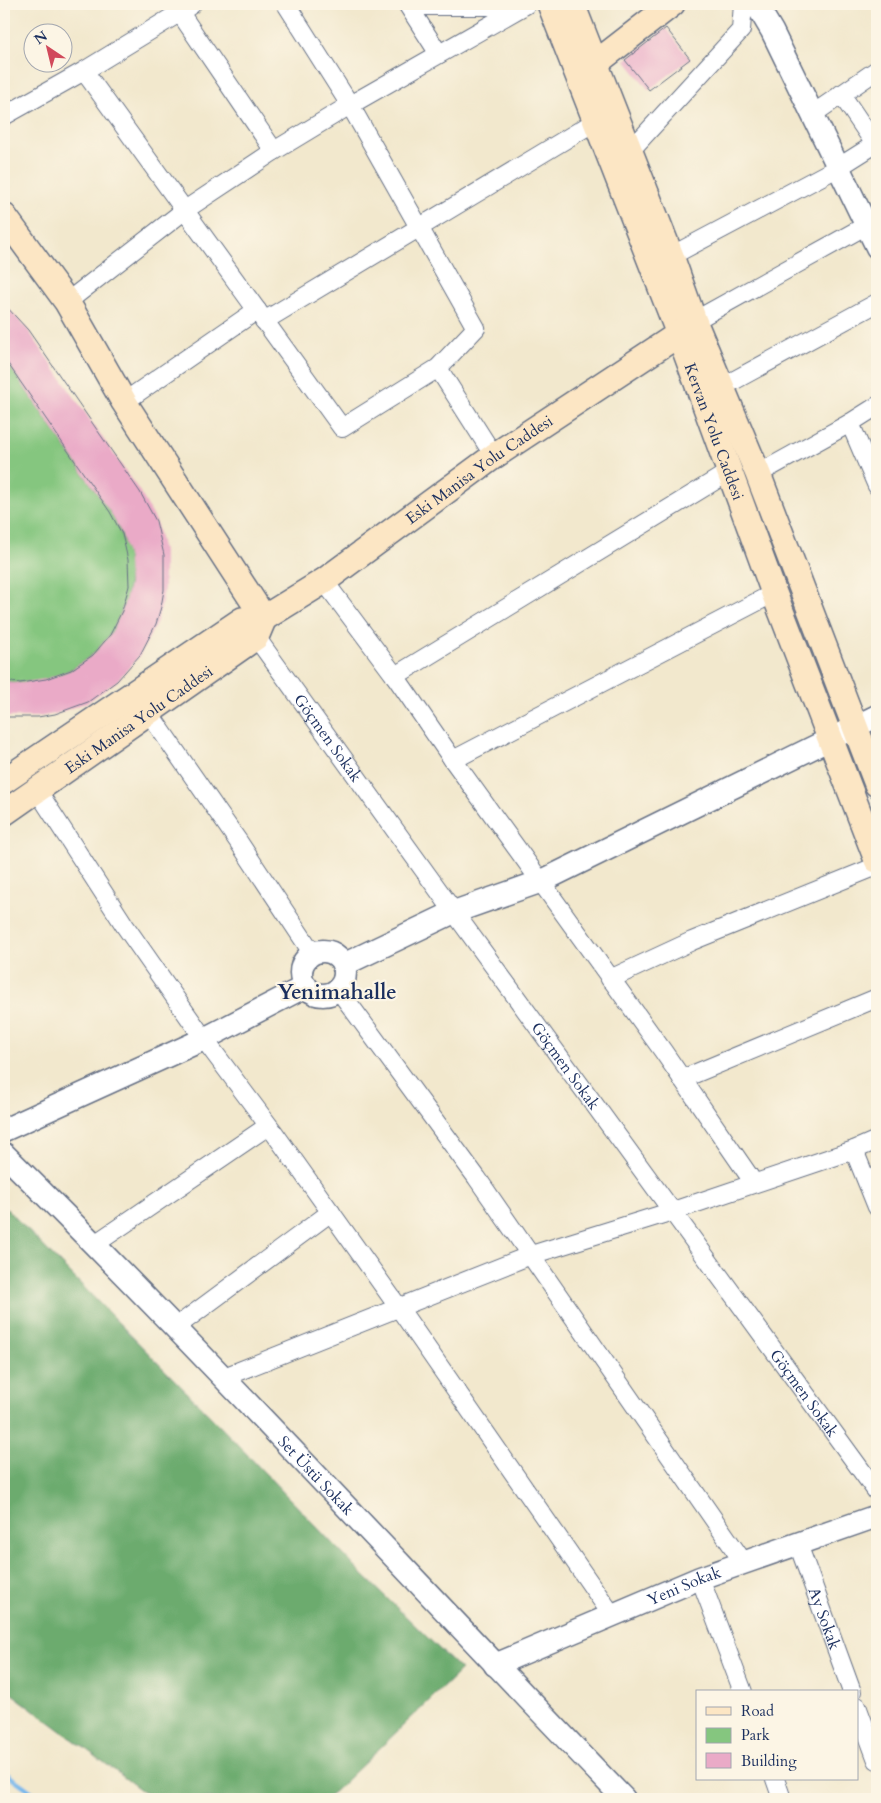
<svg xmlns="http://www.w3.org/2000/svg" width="881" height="1803" font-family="Cardo,serif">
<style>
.green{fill:#85c67f;stroke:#507a6e}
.forest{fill:#6cab6e;stroke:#446d66}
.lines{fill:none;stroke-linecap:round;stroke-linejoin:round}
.stream{stroke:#77b8ec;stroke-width:4.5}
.building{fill:#eaaac7}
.minor-casing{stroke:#667085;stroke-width:20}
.tertiary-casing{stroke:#667085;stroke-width:25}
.secondary-casing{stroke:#667085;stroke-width:28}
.minor{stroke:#fff;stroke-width:18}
.tertiary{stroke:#fff;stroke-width:22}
.secondary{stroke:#fce6c4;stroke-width:25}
.labels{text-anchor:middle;stroke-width:4.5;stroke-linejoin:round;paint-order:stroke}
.street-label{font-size:16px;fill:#1b2f5e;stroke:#fcf5e5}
.district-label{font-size:21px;font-weight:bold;fill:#1b2f5e;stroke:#fcf5e5}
</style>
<rect width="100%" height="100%" fill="#fcf5e5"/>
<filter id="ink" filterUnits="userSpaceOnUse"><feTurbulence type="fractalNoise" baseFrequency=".02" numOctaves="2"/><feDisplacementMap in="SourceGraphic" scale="10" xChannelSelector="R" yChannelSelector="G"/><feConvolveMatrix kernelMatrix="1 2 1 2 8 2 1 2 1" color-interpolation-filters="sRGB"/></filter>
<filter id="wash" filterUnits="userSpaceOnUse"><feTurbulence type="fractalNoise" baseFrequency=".0096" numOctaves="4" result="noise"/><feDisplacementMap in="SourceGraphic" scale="20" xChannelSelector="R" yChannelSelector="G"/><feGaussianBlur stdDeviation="1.12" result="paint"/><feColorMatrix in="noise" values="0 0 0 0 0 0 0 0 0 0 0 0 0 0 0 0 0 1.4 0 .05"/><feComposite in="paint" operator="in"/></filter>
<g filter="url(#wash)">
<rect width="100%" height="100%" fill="#f2e8cd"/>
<path class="green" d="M4,358L110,512C121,530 129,551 129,573C129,638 69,692 4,681Z"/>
<polygon class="forest" points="4,1206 213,1419 359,1571 461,1670 327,1799 153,1799 4,1688"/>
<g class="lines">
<polyline class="stream" points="4,1772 42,1799"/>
</g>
<g id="blocks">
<g class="building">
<polygon points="666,28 690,59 649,90 625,60"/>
<polygon points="4,304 28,330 140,492 156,521 164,555 164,590 161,607 156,624 140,655 117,681 88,702 55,714 38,717 4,717 4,681 20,683 46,679 71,670 93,655 110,635 122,611 129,586 128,560 122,534 110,512 4,358"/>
</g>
</g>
</g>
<g filter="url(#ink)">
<use href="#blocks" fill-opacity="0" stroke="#667085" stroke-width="1"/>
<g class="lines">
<defs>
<g id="minor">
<polyline points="174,4 274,151"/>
<polyline points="407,4 439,54"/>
<polyline points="409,6 523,6"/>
<polyline points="84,71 342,428 438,368 476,328 350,105 286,4"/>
<polyline points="841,94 877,147"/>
<polyline points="813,114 877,70"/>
<polyline points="4,116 84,71 179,13 192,4"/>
<polyline points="630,151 741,30 743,4"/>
<polyline points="671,256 839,167 877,143"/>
<polyline points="67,302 185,210 274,151 350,105 527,4"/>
<polyline points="264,321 596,121"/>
<polyline points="694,321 867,225"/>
<polyline points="438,368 494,456"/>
<polyline points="722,387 877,303"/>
<polyline points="124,402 257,310"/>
<polyline points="850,423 877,486"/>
<polyline points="758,474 850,423 877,406"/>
<polyline points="324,581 395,676 453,760 663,1051 754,1183"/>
<path id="s1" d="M256,637L454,912L877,1492"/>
<polyline points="395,676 729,472"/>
<polyline points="149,713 238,841 313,954"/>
<polyline points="453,760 774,593"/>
<polyline points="37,790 125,926 204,1039 275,1134 399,1308 612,1615"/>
<polyline points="610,979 692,941 877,866"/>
<polyline points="338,989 477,1178 744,1563"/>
<polyline points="682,1079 877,998"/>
<polyline points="854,1150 877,1207"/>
<polyline points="95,1244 268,1126"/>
<polyline points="176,1327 331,1212"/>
<polyline points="224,1377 531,1255 673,1211 854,1150 877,1140"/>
<path id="s2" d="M798,1544L852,1692"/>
<polyline points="700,1578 743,1692"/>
<polyline points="857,1706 877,1760"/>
<polyline points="775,1779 782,1799"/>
</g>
<g id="tertiary">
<polyline points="756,4 772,31 877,247"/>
<circle cx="323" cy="973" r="22"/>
<polyline points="343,965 454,912 542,881 877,716"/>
<polyline points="4,1130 204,1039 306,986"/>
<path id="s3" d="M4,1154C216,1364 417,1584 624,1799"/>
<path id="s4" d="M495,1665L700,1578L877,1516"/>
</g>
<g id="secondary">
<path id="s5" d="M550,4L679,334L774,593L877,860"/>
<polyline points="572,4 671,256 694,321 758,474 877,784"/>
<polyline points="583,71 596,63 672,4"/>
<polyline points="4,216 67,302 124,402 264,618"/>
<path id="s6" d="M4,781L242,620L264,618L324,581L494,456L679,334L692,322"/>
<path id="s7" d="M4,813L256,637L264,618"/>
</g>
</defs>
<use href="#minor" class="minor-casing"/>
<use href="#tertiary" class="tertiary-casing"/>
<use href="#secondary" class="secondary-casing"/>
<use href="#minor" class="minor"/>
<use href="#tertiary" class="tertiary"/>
<use href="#secondary" class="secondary"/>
</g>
</g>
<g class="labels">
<g class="street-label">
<text dy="6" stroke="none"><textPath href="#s5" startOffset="458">Kervan Yolu Caddesi</textPath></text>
<text dy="6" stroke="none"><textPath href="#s6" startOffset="571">Eski Manisa Yolu Caddesi</textPath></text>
<text dy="6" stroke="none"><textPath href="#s7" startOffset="164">Eski Manisa Yolu Caddesi</textPath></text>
<text dy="6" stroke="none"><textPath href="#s1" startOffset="124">Göçmen Sokak</textPath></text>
<text dy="6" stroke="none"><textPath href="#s1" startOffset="529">Göçmen Sokak</textPath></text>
<text dy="6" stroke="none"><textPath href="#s1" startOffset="934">Göçmen Sokak</textPath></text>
<text dy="6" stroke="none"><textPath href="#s3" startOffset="448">Set Üstü Sokak</textPath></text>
<text dy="6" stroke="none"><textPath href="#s4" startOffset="205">Yeni Sokak</textPath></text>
<text dy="6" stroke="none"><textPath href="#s2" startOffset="79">Ay Sokak</textPath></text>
</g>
<g class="district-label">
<text x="337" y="999">Yenimahalle</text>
</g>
</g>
<rect width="881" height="1803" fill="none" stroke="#fcf5e5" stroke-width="20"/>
<rect x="696" y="1690" width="162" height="90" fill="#fcf5e5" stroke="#a2a6af"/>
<rect x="706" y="1707" width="25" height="8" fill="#fce6c4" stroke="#a2a6af"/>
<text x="741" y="1716" font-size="15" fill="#1b2f5e">Road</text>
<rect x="706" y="1728" width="25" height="15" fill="#85c67f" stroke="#a2a6af"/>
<text x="741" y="1740" font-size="15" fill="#1b2f5e">Park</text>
<rect x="706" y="1753" width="25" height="15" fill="#eaaac7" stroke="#a2a6af"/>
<text x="741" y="1766" font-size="15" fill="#1b2f5e">Building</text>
<g transform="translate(48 48) rotate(325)"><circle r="24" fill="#fcf5e5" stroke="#a2a6af"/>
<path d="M0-4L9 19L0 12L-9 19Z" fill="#d1495b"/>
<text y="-8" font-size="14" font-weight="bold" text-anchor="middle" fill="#1b2f5e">N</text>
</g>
</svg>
